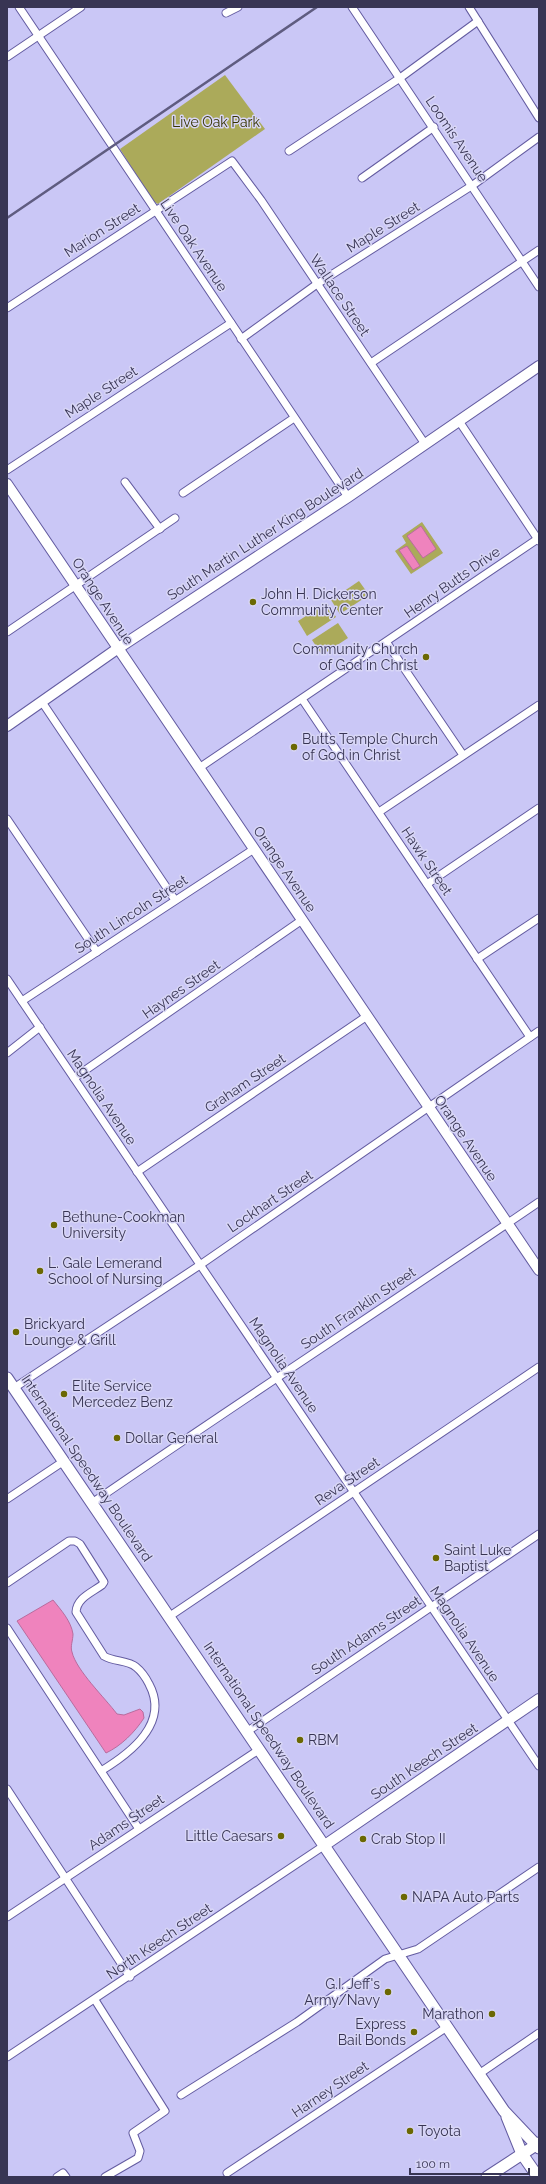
<svg xmlns="http://www.w3.org/2000/svg" width="546" height="2184" font-family="Raleway,sans-serif">
<style>
.green{fill:#abaa5a}
.water{fill:#ef83bd;stroke:#b86c9e}
.lines{fill:none;stroke-linecap:round;stroke-linejoin:round}
.street-casing{stroke:#645ca1;stroke-width:9}
.secondary-casing{stroke:#645ca1;stroke-width:12}
.primary-casing{stroke:#645ca1;stroke-width:13}
.street{stroke:#fff;stroke-width:7}
.secondary{stroke:#fff;stroke-width:10}
.primary{stroke:#fff;stroke-width:11}
.rail{stroke:#5f5c80;stroke-width:2.5}
.poi-dot{fill:#6b6802;stroke:#d8d6f6;stroke-width:1.5}
.labels{text-anchor:middle;stroke-width:3;stroke-linejoin:round;paint-order:stroke}
.park-label{font-size:14px;fill:#363400;stroke:#d8d6f6}
.street-label{font-size:14px;fill:#383554;stroke:#d8d6f6}
.poi-label{font-size:14px;fill:#383554;stroke:#d8d6f6;text-anchor:start}
</style>
<rect width="100%" height="100%" fill="#cac7f6"/>
<g class="green">
<polygon points="225,75 265,129 158,204 153,201 120,149"/>
<polygon points="422,522 443,553 411,574 395,551 406,543 402,536"/>
<polygon points="359,581 369,595 340,614 331,600"/>
<polygon points="327,603 336,617 307,636 298,621"/>
<polygon points="338,623 348,638 322,655 312,640"/>
</g>
<g class="water">
<polygon points="421,526 436,549 423,558 407,536"/>
<polygon points="407,546 420,566 413,570 399,550"/>
<path d="M53,1600C61,1610 71,1621 73,1634C73,1640 70,1647 72,1652C76,1670 105,1698 117,1714L124,1715L140,1709L143,1712L144,1718C135,1732 121,1746 106,1753L17,1621Z"/>
</g>
<g class="lines">
<defs>
<g id="street">
<polyline points="19,7 348,497"/>
<polyline points="352,7 539,287"/>
<polyline points="469,7 539,118"/>
<polyline points="226,13 238,7"/>
<polyline points="7,57 81,7"/>
<polyline points="289,151 400,78 478,21"/>
<polyline points="362,178 434,127"/>
<polyline points="7,308 232,161 261,200 425,444"/>
<polyline points="241,339 317,284 473,185 539,137"/>
<polyline points="371,363 539,250"/>
<polyline points="459,421 539,541"/>
<polyline points="7,470 231,323"/>
<polyline points="125,482 160,529"/>
<polyline points="183,493 294,418"/>
<polyline points="7,632 175,518"/>
<polyline points="387,643 463,755"/>
<polyline points="302,699 530,1037"/>
<polyline points="42,702 175,900"/>
<polyline points="199,768 539,538"/>
<polyline points="379,812 539,705"/>
<polyline points="7,819 97,952"/>
<polyline points="427,884 539,808"/>
<polyline points="477,959 539,918"/>
<polyline points="7,979 539,1766"/>
<polyline points="22,1001 254,849"/>
<polyline points="7,1053 40,1027"/>
<polyline points="74,1078 302,920"/>
<polyline points="137,1172 367,1016"/>
<polyline points="14,1388 200,1265 539,1031"/>
<polyline points="7,1499 64,1461"/>
<path d="M92,1503C240,1401 391,1303 539,1202"/>
<path d="M7,1583L69,1541H75L80,1544L104,1582L102,1585C91,1593 77,1598 76,1612L104,1656C114,1662 128,1660 136,1667C141,1671 146,1678 149,1684C170,1723 131,1753 101,1771"/>
<polyline points="170,1616 539,1367"/>
<polyline points="7,1628 139,1829"/>
<polyline points="248,1731 539,1534"/>
<polyline points="7,1789 130,1977"/>
<polyline points="7,1917 260,1749"/>
<polyline points="95,2000 165,2111 133,2133 140,2151 138,2158 105,2177"/>
<polyline points="7,2057 325,1845"/>
<polyline points="479,2074 539,2033"/>
<polyline points="181,2095 297,2022 385,1959 418,1949 539,1867"/>
<polyline points="227,2173 447,2027"/>
<polyline points="57,2177 63,2173 66,2177"/>
</g>
<g id="secondary">
<polyline points="7,484 539,1270"/>
<polyline points="7,726 117,649 348,497 539,366"/>
<polyline points="325,1845 539,1699"/>
</g>
<g id="primary">
<polyline points="7,1378 504,2111 539,2148"/>
<polyline points="507,2117 522,2154 538,2177"/>
<polyline points="487,2177 539,2143"/>
</g>
</defs>
<use href="#street" class="street-casing"/>
<use href="#secondary" class="secondary-casing"/>
<use href="#primary" class="primary-casing"/>
<use href="#street" class="street"/>
<use href="#secondary" class="secondary"/>
<use href="#primary" class="primary"/>
<polyline class="rail" points="7,218 317,7"/>
</g>
<g class="poi-dot">
<circle cx="253" cy="602" r="4"/>
<circle cx="426" cy="657" r="4"/>
<circle cx="294" cy="747" r="4"/>
<circle cx="54" cy="1225" r="4"/>
<circle cx="40" cy="1271" r="4"/>
<circle cx="16" cy="1332" r="4"/>
<circle cx="64" cy="1394" r="4"/>
<circle cx="117" cy="1438" r="4"/>
<circle cx="436" cy="1558" r="4"/>
<circle cx="300" cy="1740" r="4"/>
<circle cx="281" cy="1836" r="4"/>
<circle cx="363" cy="1839" r="4"/>
<circle cx="404" cy="1897" r="4"/>
<circle cx="388" cy="1992" r="4"/>
<circle cx="492" cy="2014" r="4"/>
<circle cx="414" cy="2032" r="4"/>
<circle cx="410" cy="2131" r="4"/>
</g>
<g class="labels">
<g class="park-label">
<text x="216" y="127">Live Oak Park</text>
</g>
<g class="street-label">
<text transform="translate(457 139) rotate(56)" y="5">Loomis Avenue</text>
<text transform="translate(383 227) rotate(-32)" y="5">Maple Street</text>
<text transform="translate(102 230) rotate(-33)" y="5">Marion Street</text>
<text transform="translate(194 245) rotate(56)" y="5">Live Oak Avenue</text>
<text transform="translate(340 295) rotate(56)" y="5">Wallace Street</text>
<text transform="translate(101 392) rotate(-33)" y="5">Maple Street</text>
<text transform="translate(265 534) rotate(-33)" y="5">South Martin Luther King Boulevard</text>
<text transform="translate(452 582) rotate(-35)" y="5">Henry Butts Drive</text>
<text transform="translate(103 601) rotate(57)" y="5">Orange Avenue</text>
<text transform="translate(427 861) rotate(56)" y="5">Hawk Street</text>
<text transform="translate(285 869) rotate(56)" y="5">Orange Avenue</text>
<text transform="translate(131 914) rotate(-33)" y="5">South Lincoln Street</text>
<text transform="translate(181 989) rotate(-35)" y="5">Haynes Street</text>
<text transform="translate(245 1083) rotate(-34)" y="5">Graham Street</text>
<text transform="translate(102 1097) rotate(56)" y="5">Magnolia Avenue</text>
<text transform="translate(466 1138) rotate(56)" y="5">Orange Avenue</text>
<text transform="translate(270 1201) rotate(-34)" y="5">Lockhart Street</text>
<text transform="translate(358 1308) rotate(-34)" y="5">South Franklin Street</text>
<text transform="translate(284 1365) rotate(56)" y="5">Magnolia Avenue</text>
<text transform="translate(87 1468) rotate(56)" y="5">International Speedway Boulevard</text>
<text transform="translate(347 1481) rotate(-34)" y="5">Reva Street</text>
<text transform="translate(465 1634) rotate(56)" y="5">Magnolia Avenue</text>
<text transform="translate(366 1635) rotate(-34)" y="5">South Adams Street</text>
<text transform="translate(269 1735) rotate(56)" y="5">International Speedway Boulevard</text>
<text transform="translate(424 1761) rotate(-34)" y="5">South Keech Street</text>
<text transform="translate(126 1822) rotate(-34)" y="5">Adams Street</text>
<text transform="translate(159 1941) rotate(-34)" y="5">North Keech Street</text>
<text transform="translate(330 2089) rotate(-34)" y="5">Harney Street</text>
</g>
<g class="poi-label">
<text x="261" y="599">John H. Dickerson<tspan x="261" dy="16">Community Center</tspan></text>
<text x="418" y="654" text-anchor="end">Community Church<tspan x="418" dy="16">of God in Christ</tspan></text>
<text x="302" y="744">Butts Temple Church<tspan x="302" dy="16">of God in Christ</tspan></text>
<text x="62" y="1222">Bethune-Cookman<tspan x="62" dy="16">University</tspan></text>
<text x="48" y="1268">L. Gale Lemerand<tspan x="48" dy="16">School of Nursing</tspan></text>
<text x="24" y="1329">Brickyard<tspan x="24" dy="16">Lounge &amp; Grill</tspan></text>
<text x="72" y="1391">Elite Service<tspan x="72" dy="16">Mercedez Benz</tspan></text>
<text x="125" y="1443">Dollar General</text>
<text x="444" y="1555">Saint Luke<tspan x="444" dy="16">Baptist</tspan></text>
<text x="308" y="1745">RBM</text>
<text x="273" y="1841" text-anchor="end">Little Caesars</text>
<text x="371" y="1844">Crab Stop II</text>
<text x="412" y="1902">NAPA Auto Parts</text>
<text x="380" y="1989" text-anchor="end">G.I. Jeff's<tspan x="380" dy="16">Army/Navy</tspan></text>
<text x="484" y="2019" text-anchor="end">Marathon</text>
<text x="406" y="2029" text-anchor="end">Express<tspan x="406" dy="16">Bail Bonds</tspan></text>
<text x="418" y="2136">Toyota</text>
</g>
</g>
<rect width="546" height="2184" fill="none" stroke="#383554" stroke-width="16"/>
<path d="M410 2168v6h119v-6" fill="none" stroke="#383554" stroke-width="2"/>
<text x="416" y="2168" font-size="12" fill="#383554" stroke="#d8d6f6" stroke-width="3" paint-order="stroke">100 m</text>
</svg>
